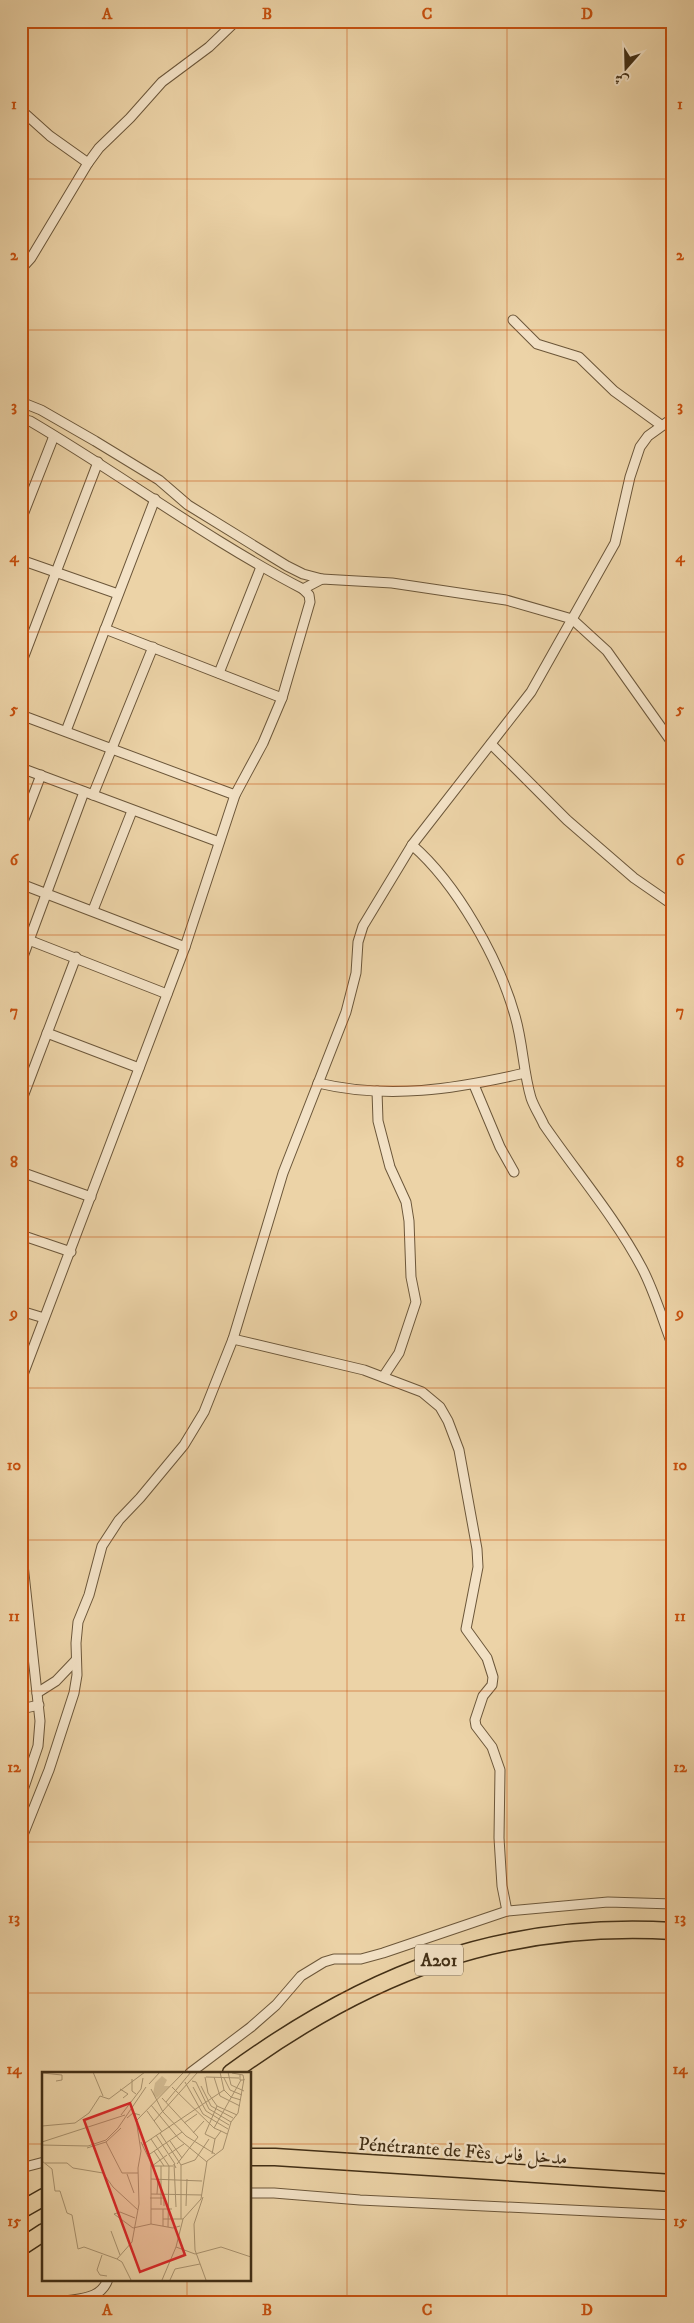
<svg xmlns="http://www.w3.org/2000/svg" width="694" height="2323" font-family="'IM FELL DW Pica',Amiri,serif">
<style>
.lines{fill:none;stroke-linecap:round;stroke-linejoin:round}
.minor-casing{stroke:#6c573a;stroke-width:11}
.motorway-casing{stroke:#412e15;stroke-width:19}
.minor{stroke:#f3e2c6;stroke-width:9}
.motorway{stroke:#ecd3a7;stroke-width:16}
.grid{fill:none;stroke:#c7500e;stroke-width:1;stroke-opacity:0.55}
.labels{text-anchor:middle;stroke-width:5;stroke-linejoin:round;paint-order:stroke}
.shield{fill:#f3e2c6;stroke:#76644a;stroke-width:1}
.shield-label{font-size:18px;font-weight:bold;fill:#412e15}
.street-label{font-size:19px;fill:#412e15;stroke:#f3e2c6}
.inset-road{fill:none;stroke:#a8916d;stroke-width:1}
.view{fill:#d62828;fill-opacity:0.15;stroke:#d62828;stroke-width:2.5}
.inset-edge{fill:none;stroke:#412e15;stroke-width:2.5}
.neatline{fill:none;stroke:#c7500e;stroke-width:2}
.grid-label{font-size:16px;text-anchor:middle;font-weight:bold;fill:#c7500e}
</style>
<rect width="100%" height="100%" fill="#ecd3a7"/>
<filter id="stains"><feTurbulence type="fractalNoise" baseFrequency=".004" numOctaves="4"/><feColorMatrix values="0 0 0 0 .2 0 0 0 0 .09 0 0 0 0 .02 0 0 0 .5 -.17"/></filter>
<radialGradient id="worn" r=".72"><stop offset=".6" stop-color="#630" stop-opacity="0"/><stop offset="1" stop-color="#630" stop-opacity=".3"/></radialGradient>
<g class="lines">
<defs>
<g id="minor">
<polyline points="21,110 50,136 88,163 99,148 130,118 162,82 209,47 236,21"/>
<polyline points="21,269 31,258 88,163"/>
<polyline points="513,320 537,344 579,357 614,391 661,425"/>
<polyline points="21,402 41,410 95,441 159,480 188,505 287,566 303,574 322,579"/>
<path d="M21,419L30,421C122,475 208,540 303,589L322,579L392,583L506,600L572,619L607,651L673,744"/>
<polyline points="21,520 54,436"/>
<polyline points="21,560 118,594"/>
<polyline points="105,629 282,698"/>
<polyline points="21,664 98,462"/>
<polyline points="219,673 261,567"/>
<polyline points="21,715 235,795"/>
<polyline points="66,731 155,499"/>
<polyline points="491,744 567,820 634,878 673,905"/>
<polyline points="21,768 219,842"/>
<polyline points="93,795 153,647"/>
<polyline points="21,827 41,775"/>
<path d="M412,845C457,884 499,959 515,1016C523,1043 523,1071 531,1098C534,1107 540,1116 544,1125C577,1173 615,1217 642,1268C655,1293 663,1321 673,1347"/>
<polyline points="21,884 185,947"/>
<polyline points="93,910 132,811"/>
<polyline points="21,937 167,994"/>
<polyline points="21,962 84,792"/>
<polyline points="47,1033 139,1068"/>
<path d="M318,1083C389,1100 455,1089 525,1073"/>
<polyline points="474,1085 500,1147 514,1172"/>
<polyline points="377,1091 378,1121 390,1167 406,1202 409,1221 411,1277 416,1302 399,1353 383,1377"/>
<polyline points="21,1102 76,957"/>
<polyline points="21,1172 91,1197"/>
<polyline points="21,1235 71,1252"/>
<polyline points="21,1311 44,1318"/>
<polyline points="233,1339 364,1370 422,1392 440,1407 448,1421 459,1450 477,1549 478,1567 466,1629 487,1658 493,1677 492,1685 483,1696 475,1720 476,1726 492,1747 500,1770 499,1838 502,1886 507,1911"/>
<polyline points="21,1380 185,947 235,795 263,743 282,698 310,602 309,595 303,589"/>
<polyline points="21,1546 40,1721 38,1746 21,1796"/>
<polyline points="37,1693 56,1681 76,1660"/>
<polyline points="21,1709 39,1705"/>
<polyline points="21,1840 49,1770 74,1693 77,1675 76,1643 78,1622 89,1595 102,1546 119,1520 140,1498 184,1445 204,1412 233,1339 283,1173 346,1012 356,973 358,942 363,926 412,845 531,692 615,543 630,477 640,447 648,436 673,418"/>
<polyline points="190,2073 251,2027 276,2005 301,1976 324,1962 334,1959 361,1959 383,1953 507,1911 608,1902 673,1904"/>
<polyline points="21,2168 44,2162"/>
<polyline points="250,2193 274,2193 360,2200 673,2215"/>
<path d="M61,2302C79,2298 101,2300 108,2279"/>
</g>
<g id="motorway">
<path d="M231,2073C368,1973 500,1921 673,1931"/>
<polyline points="250,2157 275,2157 673,2183"/>
<polyline points="21,2210 44,2197"/>
<polyline points="21,2247 44,2232"/>
</g>
</defs>
<use href="#minor" class="minor-casing"/>
<use href="#motorway" class="motorway-casing"/>
<use href="#minor" class="minor"/>
<use href="#motorway" class="motorway"/>
</g>
<path class="grid" d="M187,21V2073M347,21V2302M507,21V2302M21,179H673M21,330H673M21,481H673M21,632H673M21,784H673M21,935H673M21,1086H673M21,1237H673M21,1388H673M21,1540H673M21,1691H673M21,1842H673M21,1993H673M21,2144H44M250,2144H673M187,2279V2302"/>
<g class="labels">
<rect class="shield" x="415" y="1944.5" width="48" height="31" rx="4"/>
<g class="shield-label">
<text x="439" y="1966">A201</text>
</g>
<g class="street-label">
<text transform="translate(463 2150) rotate(4)" y="7">Pénétrante de Fès مدخل فاس</text>
</g>
</g>
<g transform="translate(42 2072)">
<rect width="209" height="209" fill="#ecd3a7"/>
<path d="M120,4L125,8L122,14H128L115,26L111,22L113,11Z" fill="#cfb78e"/>
<path class="inset-road" d="M51,0L61,24M178,0L182,18L189,25L199,28M186,0L189,13L202,19M0,1L20,3V8L14,9M190,1L201,3L202,8H198V3M163,5L166,21L175,34L163,62L173,67M164,5L197,6M172,5L178,24L198,34M182,6L188,18L200,23M90,7V19L94,22M150,9L154,10L167,37L189,50M143,10L161,42L186,57M107,12L118,0M159,14L169,34L191,46M130,15L172,56M151,15L164,39L187,53M78,17L86,22L81,26M109,17L121,40L144,64L173,82M120,26L156,65L135,92M124,30L149,0M109,33L137,67L165,90M175,34L195,43M105,39L120,60M79,43L99,17L101,6M85,46L91,41L98,43M95,48L142,0M112,49L155,1M142,51L155,42M0,54L33,51L47,41L58,24L67,27L103,0M179,59L172,56L199,8M118,61L139,93V147M151,61L162,49M114,63L133,92M109,67L127,94L126,155M128,69L140,86M0,70L83,43M64,70L80,101H96M99,70L109,91V152M0,73L46,74L64,68L76,56L104,15M100,73L182,18M45,76L64,70L79,56M112,79L122,94M127,82L142,72M170,82L173,67L179,59L185,62M105,84L140,60M0,89L10,97L13,119H18L25,141L30,143L36,177L42,175L75,187L90,170L97,132L96,96L99,79L93,41M3,91H25L31,96L61,101L71,115L96,138M139,93L153,88L167,67M109,94H131M110,94L125,83M85,102L92,121M109,107L160,109M109,122L160,123M115,122L116,107M161,125L152,152L153,178L164,208M108,126H122V134M119,133V94M144,134L145,107M134,135L132,92L134,96M109,137H130M93,146L78,140L72,142L91,156L109,152L131,156L138,154M121,147H141M121,154V137M69,159L78,183M134,175L141,147L159,127L165,89L181,77L189,50L196,41L202,7M60,183L55,198L58,203L65,204M75,187L80,190L89,208M120,208L134,175L153,182L179,175L209,185M128,208L133,197L158,192"/>
<path class="view" d="M88,31L143,183L98,200L42,48Z"/>
<rect width="209" height="209" class="inset-edge"/>
</g>
<rect width="694" height="2323" fill="none" stroke="#ecd3a7" stroke-width="55"/>
<g transform="translate(626 68) rotate(200)" stroke="#f3e2c6" stroke-width="4" paint-order="stroke">
<path d="M0-4L9 19L0 12L-9 19Z" fill="#412e15"/>
<text y="-8" font-size="14" font-weight="bold" text-anchor="middle" fill="#412e15">ش</text>
</g>
<rect x="28" y="28" width="638" height="2268" class="neatline"/>
<g class="grid-label">
<text x="107" y="19">A</text>
<text x="267" y="19">B</text>
<text x="427" y="19">C</text>
<text x="587" y="19">D</text>
<text x="14" y="109">1</text>
<text x="680" y="109">1</text>
<text x="14" y="260">2</text>
<text x="680" y="260">2</text>
<text x="14" y="411">3</text>
<text x="680" y="411">3</text>
<text x="14" y="562">4</text>
<text x="680" y="562">4</text>
<text x="14" y="714">5</text>
<text x="680" y="714">5</text>
<text x="14" y="865">6</text>
<text x="680" y="865">6</text>
<text x="14" y="1016">7</text>
<text x="680" y="1016">7</text>
<text x="14" y="1167">8</text>
<text x="680" y="1167">8</text>
<text x="14" y="1318">9</text>
<text x="680" y="1318">9</text>
<text x="14" y="1470">10</text>
<text x="680" y="1470">10</text>
<text x="14" y="1621">11</text>
<text x="680" y="1621">11</text>
<text x="14" y="1772">12</text>
<text x="680" y="1772">12</text>
<text x="14" y="1923">13</text>
<text x="680" y="1923">13</text>
<text x="14" y="2074">14</text>
<text x="680" y="2074">14</text>
<text x="14" y="2226">15</text>
<text x="680" y="2226">15</text>
<text x="107" y="2315">A</text>
<text x="267" y="2315">B</text>
<text x="427" y="2315">C</text>
<text x="587" y="2315">D</text>
</g>
<rect width="100%" height="100%" filter="url(#stains)"/>
<rect width="100%" height="100%" fill="url(#worn)"/>
</svg>
